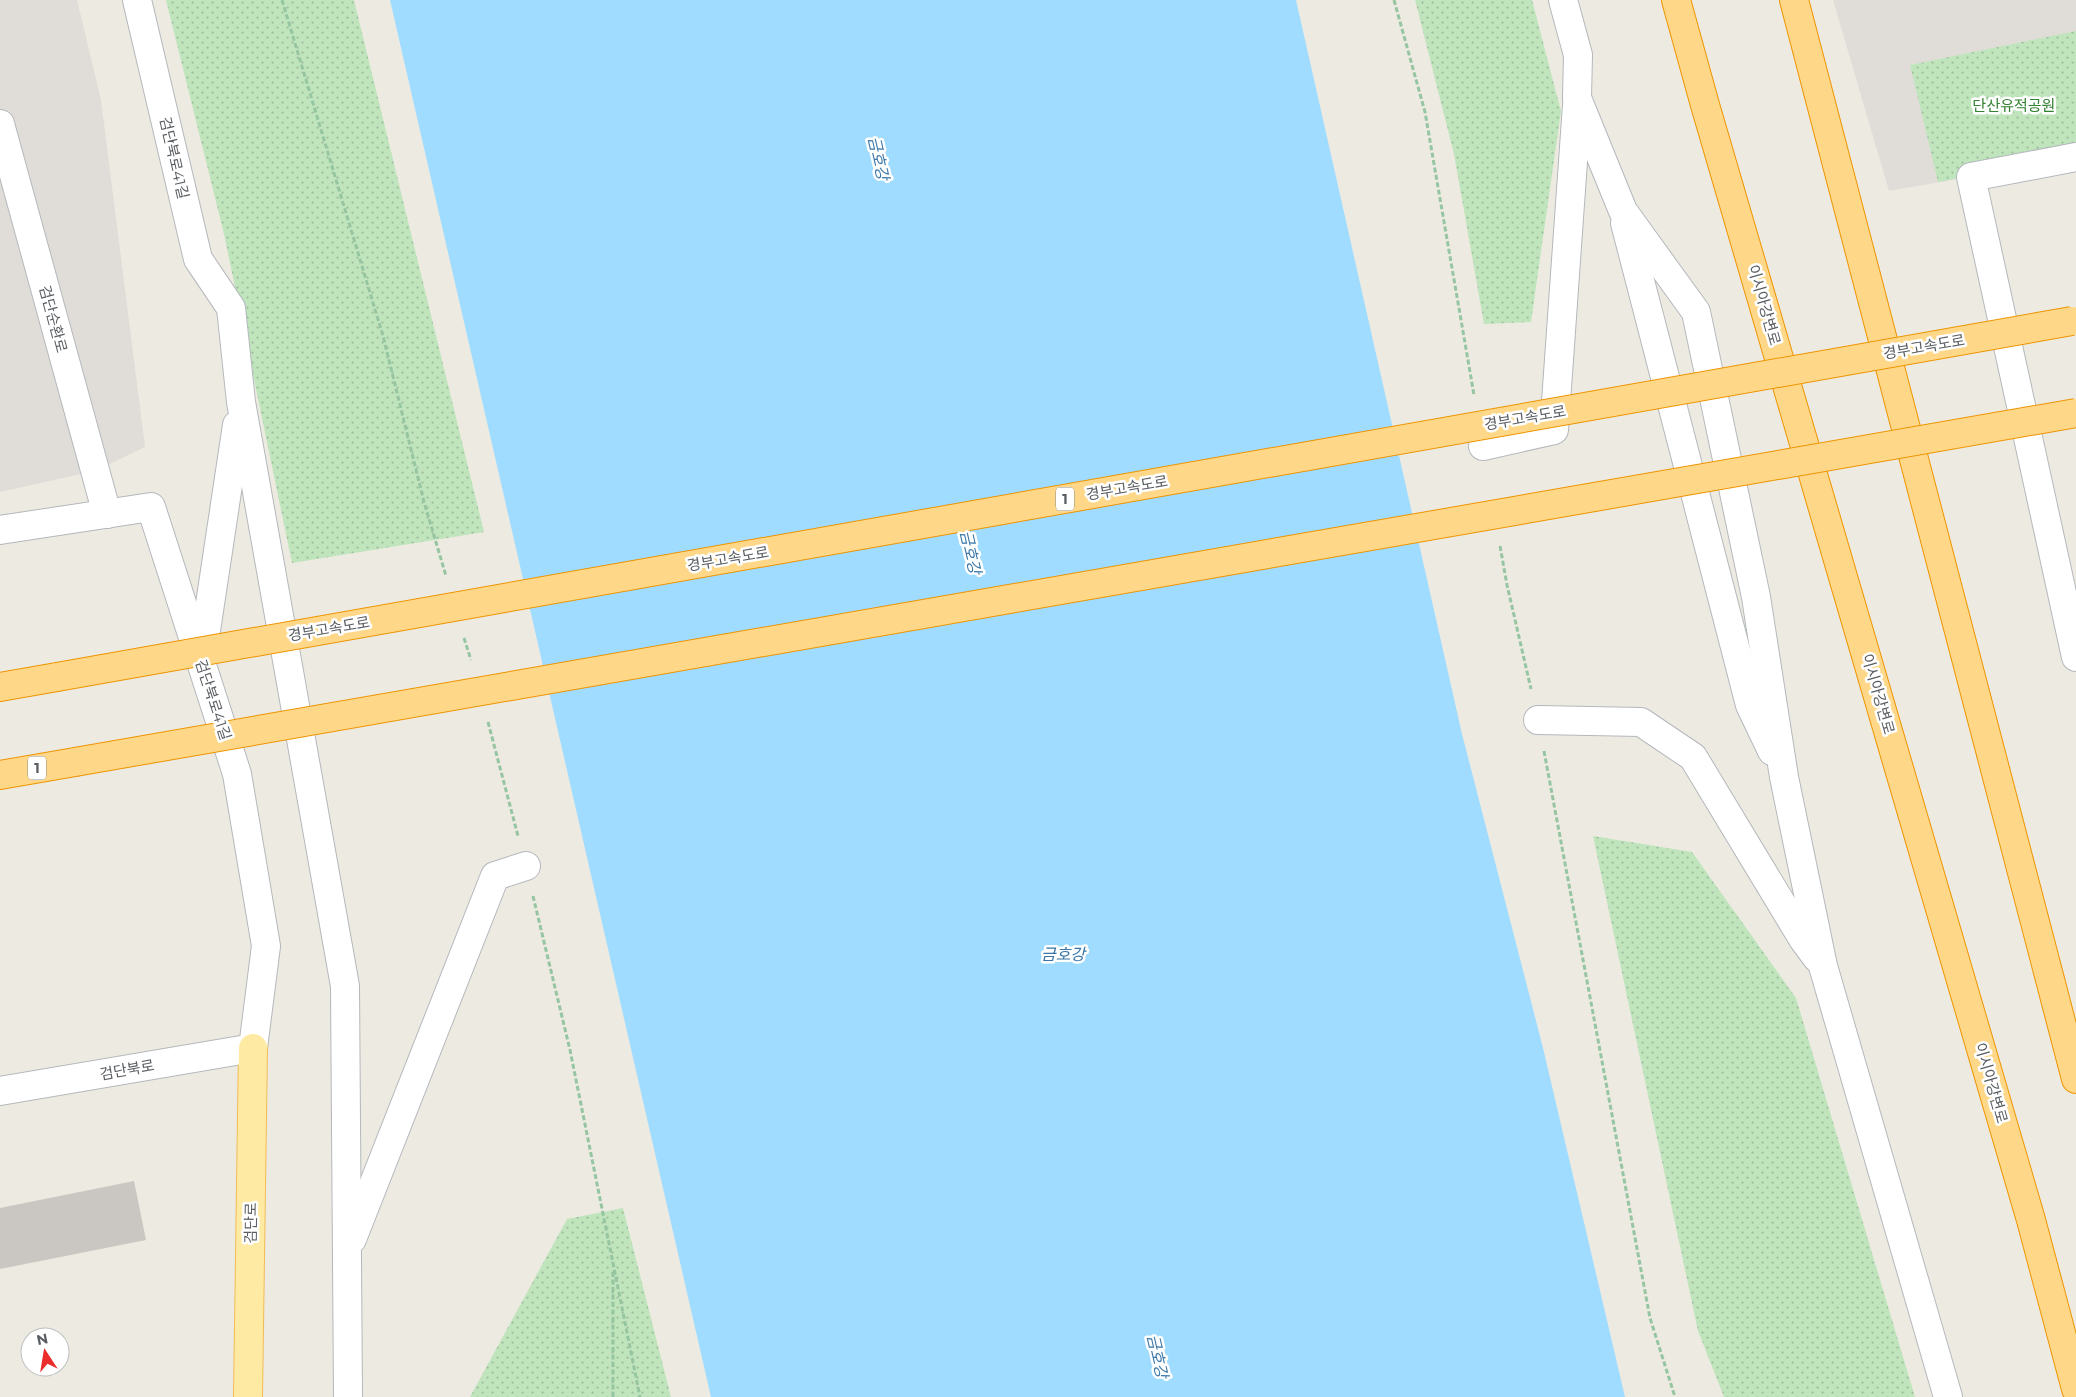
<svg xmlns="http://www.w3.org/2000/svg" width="2076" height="1397" font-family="Montserrat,'Noto Sans KR',sans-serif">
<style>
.industrial{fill:#e0ddd9}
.park{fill:url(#park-dots)}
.water{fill:#9fdcff}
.building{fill:#cac6c1}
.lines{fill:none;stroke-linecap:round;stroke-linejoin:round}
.minor-casing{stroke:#b4b8bc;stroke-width:30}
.major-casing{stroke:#f2bc55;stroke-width:30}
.highway-casing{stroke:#ee9400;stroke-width:30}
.path{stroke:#96c6a1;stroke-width:3;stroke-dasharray:5 2.5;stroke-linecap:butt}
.minor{stroke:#fff;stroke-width:28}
.major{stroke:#ffeaa4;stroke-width:28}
.highway{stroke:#fed888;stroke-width:28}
.highway-bridge-casing{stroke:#ee9400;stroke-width:30;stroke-linecap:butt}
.highway-bridge{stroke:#fed888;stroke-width:28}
.labels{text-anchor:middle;stroke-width:5;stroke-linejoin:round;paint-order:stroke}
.shield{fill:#fff;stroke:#8c8e91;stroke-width:1}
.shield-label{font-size:14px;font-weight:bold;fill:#5a5e62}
.park-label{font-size:15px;fill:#348132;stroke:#fff}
.street-label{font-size:15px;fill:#5a5e62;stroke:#fff}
.water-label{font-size:16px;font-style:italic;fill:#3a77a8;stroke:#fff}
</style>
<defs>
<pattern id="park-dots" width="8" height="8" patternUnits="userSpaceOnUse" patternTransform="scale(1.25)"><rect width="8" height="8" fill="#c0e5bd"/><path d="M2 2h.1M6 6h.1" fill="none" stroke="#9fbd9d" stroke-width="1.8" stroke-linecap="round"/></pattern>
</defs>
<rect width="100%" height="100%" fill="#edeae1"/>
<g class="industrial">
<polygon points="0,0 77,0 101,100 145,447 95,471 0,492"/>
<polygon points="1833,0 2076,0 2076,158 1889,191"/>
</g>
<g class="park">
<polygon points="166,0 354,0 484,532 292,563 224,234"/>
<polygon points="1415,0 1532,0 1561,111 1531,322 1484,324 1454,154"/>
<polygon points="2076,31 2076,157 1938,182 1910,65"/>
<polygon points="1593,836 1692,852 1796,998 1915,1397 1724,1397 1698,1331"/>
<polygon points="623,1208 671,1397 470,1397 567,1219"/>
</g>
<polygon class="water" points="390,0 1296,0 1462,734 1543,1048 1625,1397 711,1397"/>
<polygon class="building" points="134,1181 146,1240 0,1269 0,1208"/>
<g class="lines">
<defs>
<g id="minor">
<polyline points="137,0 198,259 231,308 241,402 345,986 348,1397"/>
<polyline points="1563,0 1578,55 1577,98 1623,211 1696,312 1756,597 1784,777 1823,966 1948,1397"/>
<polyline points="0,124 107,514"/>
<polyline points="2076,157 1971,177 2076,657"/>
<polyline points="1625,223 1750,705 1772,751"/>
<polyline points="1483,446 1554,430 1577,105"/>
<polyline points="0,530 151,507 237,774 266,946 253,1048 0,1091"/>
<polyline points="202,657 237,425"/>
<polyline points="1538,720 1641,722 1693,757 1803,939 1817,958"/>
<polyline points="352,1239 495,876 526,866"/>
</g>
<polyline id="major" points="248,1397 253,1048"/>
<g id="highway">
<polyline points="1676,0 1705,105 2031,1220 2076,1389"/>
<polyline points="1794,0 2076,1079"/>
<polyline points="0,687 57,677"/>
<polyline points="0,775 75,762"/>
</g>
</defs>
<use href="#minor" class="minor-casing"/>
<use href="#major" class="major-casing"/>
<use href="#highway" class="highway-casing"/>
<g class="path">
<polyline points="282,0 383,336 424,502 446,576"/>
<polyline points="1394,0 1425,112 1474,395"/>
<polyline points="1500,546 1507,585 1531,689"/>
<polyline points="464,638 471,660"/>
<polyline points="488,722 518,836"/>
<polyline points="1544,751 1650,1318 1675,1397"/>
<polyline points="533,896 570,1050 640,1397"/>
<polyline points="613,1397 613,1270"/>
</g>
<use href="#minor" class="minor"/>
<use href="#major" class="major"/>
<use href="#highway" class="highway"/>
<defs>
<g id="highway-bridge">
<polyline points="57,677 2072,321"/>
<polyline points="75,762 2076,413"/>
</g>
</defs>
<use href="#highway-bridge" class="highway-bridge-casing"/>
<use href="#highway-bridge" class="highway-bridge"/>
</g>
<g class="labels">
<g class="shield">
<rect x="1056" y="487.5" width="18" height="23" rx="4"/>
<rect x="28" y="756.5" width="18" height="23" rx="4"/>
</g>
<g class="shield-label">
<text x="1065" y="504">1</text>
<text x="37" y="773">1</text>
</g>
<g class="park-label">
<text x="2014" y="111">단산유적공원</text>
</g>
<g class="street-label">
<text transform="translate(174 158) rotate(77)" y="5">검단북로41길</text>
<text transform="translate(1764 305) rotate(74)" y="5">이시아강변로</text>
<text transform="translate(53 319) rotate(75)" y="5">검단순환로</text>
<text transform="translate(1924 347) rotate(-10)" y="5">경부고속도로</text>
<text transform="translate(1525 418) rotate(-10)" y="5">경부고속도로</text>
<text transform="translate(1127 488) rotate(-10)" y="5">경부고속도로</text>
<text transform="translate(728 559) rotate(-10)" y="5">경부고속도로</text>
<text transform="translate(329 629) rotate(-10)" y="5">경부고속도로</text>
<text transform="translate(1878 694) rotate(74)" y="5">이시아강변로</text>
<text transform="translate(213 700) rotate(72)" y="5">검단북로41길</text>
<text transform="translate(127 1070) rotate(-10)" y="5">검단북로</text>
<text transform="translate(1991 1083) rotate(74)" y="5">이시아강변로</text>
<text transform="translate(251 1223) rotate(-89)" y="5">검단로</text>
</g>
<g class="water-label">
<text transform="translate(879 158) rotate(77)" y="6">금호강</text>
<text transform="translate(971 552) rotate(77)" y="6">금호강</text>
<text x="1063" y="960">금호강</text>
<text transform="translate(1158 1356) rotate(77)" y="6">금호강</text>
</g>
</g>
<g transform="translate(45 1352) rotate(348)"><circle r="24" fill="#ffffff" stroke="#bdbfc0"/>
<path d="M0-4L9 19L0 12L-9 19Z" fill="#ea2c2a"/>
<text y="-8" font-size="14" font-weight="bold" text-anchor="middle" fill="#5a5e62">N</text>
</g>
</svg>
